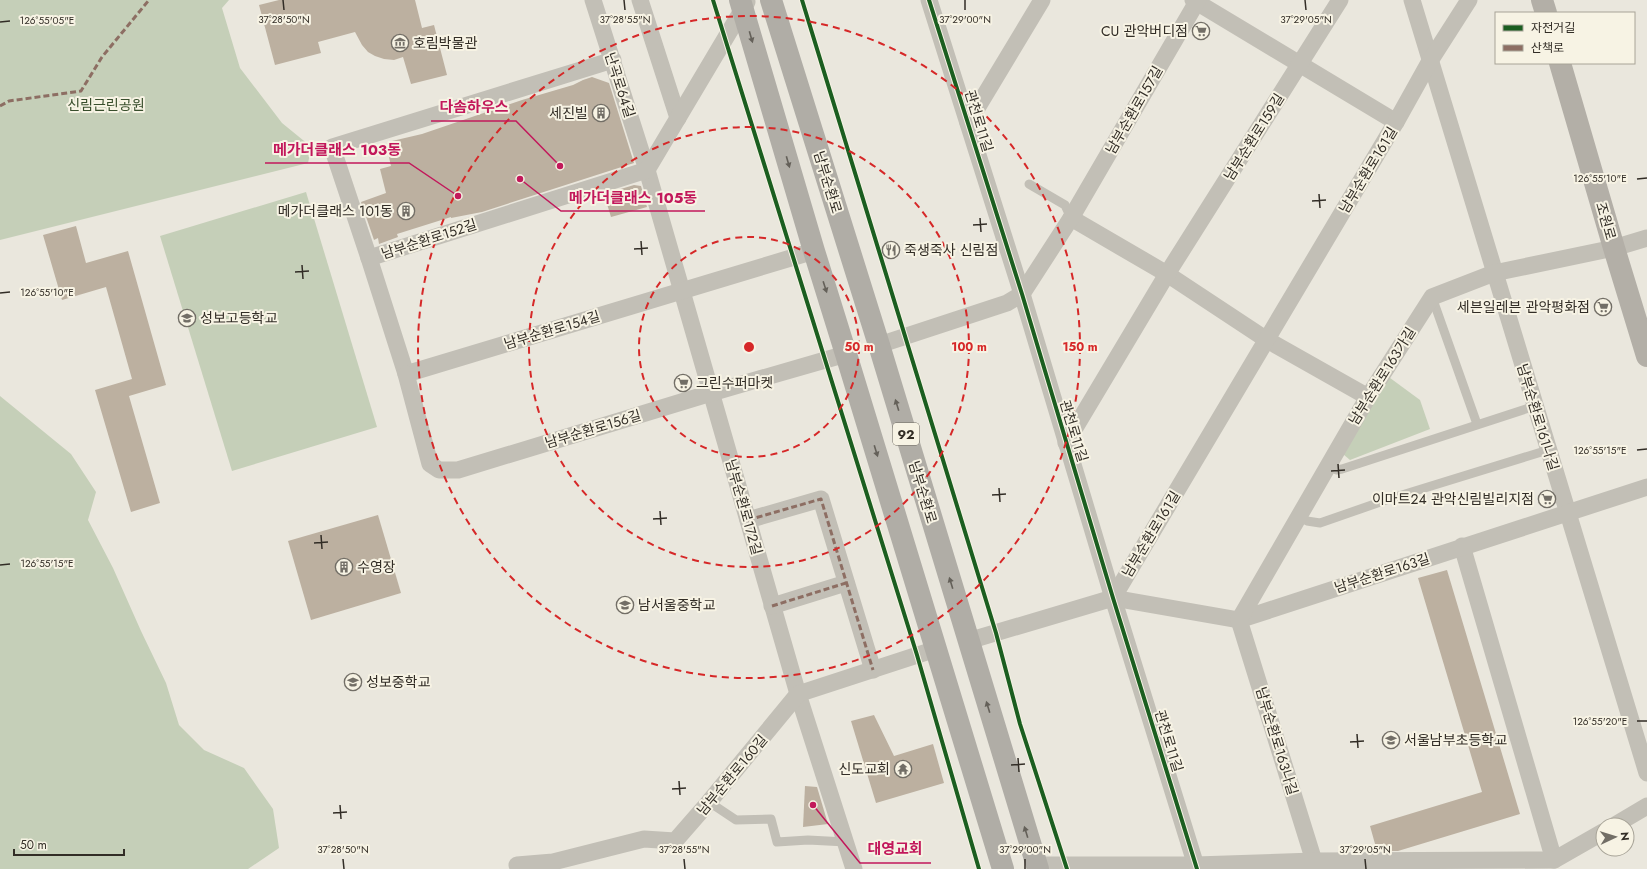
<svg xmlns="http://www.w3.org/2000/svg" width="1647" height="869" font-family="Jost,'Noto Sans KR',sans-serif">
<style>
.green{fill:#c5cfb8}
.building{fill:#bcb0a0}
.lines{fill:none;stroke-linecap:round;stroke-linejoin:round}
.lane{stroke:#c2bfb6;stroke-width:9}
.street{stroke:#c2bfb6;stroke-width:17}
.secondary{stroke:#b3afa7;stroke-width:22}
.primary{stroke:#b0ada6;stroke-width:22}
.quiet{stroke:#8d6e63;stroke-width:3;stroke-dasharray:6 3;stroke-linecap:butt}
.cycleway-casing{stroke:#f7f3e4;stroke-width:6}
.cycleway{stroke:#1b5e20;stroke-width:4}
.oneway{fill:#646059}
.ticks{fill:none;stroke:#322d26;stroke-width:1.5}
.ring{fill:none;stroke:#d62828;stroke-width:2;stroke-dasharray:7 5}
.labels{text-anchor:middle;stroke-width:4;stroke-linejoin:round;paint-order:stroke}
.shield{fill:#f7f3e4;stroke:#6d685f;stroke-width:1}
.shield-label{font-size:13px;font-weight:bold;fill:#322d26}
.poi-label{font-size:14px;fill:#322d26;stroke:#f7f3e4;text-anchor:start}
.street-label{font-size:14px;fill:#322d26;stroke:#f7f3e4}
.park-label{font-size:14px;fill:#384e2c;stroke:#f7f3e4}
.ticks-label{font-size:10px;text-anchor:middle;fill:#322d26;stroke:#f7f3e4;stroke-width:4;stroke-linejoin:round;paint-order:stroke}
.centre{fill:#d62828;stroke:#f7f3e4;stroke-width:2}
.ring-label{font-size:12px;text-anchor:middle;font-weight:bold;fill:#d62828;stroke:#f7f3e4;stroke-width:4;stroke-linejoin:round;paint-order:stroke}
.leader{fill:none;stroke:#c2185b;stroke-width:1.5}
.callout-dot{fill:#c2185b;stroke:#f7f3e4;stroke-width:1.5}
.callout-label{font-size:15px;text-anchor:middle;font-weight:bold;fill:#c2185b;stroke:#f7f3e4;stroke-width:4;stroke-linejoin:round;paint-order:stroke}
</style>
<rect width="100%" height="100%" fill="#eae7dd"/>
<g class="green">
<polygon points="0,0 229,0 222,8 240,68 282,123 309,145 310,154 308,163 0,240"/>
<polygon points="306,192 377,427 232,471 160,236"/>
<polygon points="1386,375 1420,400 1430,429 1350,460 1343,454"/>
<polygon points="0,396 71,454 96,492 88,520 113,568 141,631 166,683 179,725 204,750 244,768 273,809 279,848 248,869 0,869"/>
</g>
<g class="building">
<polygon points="279,0 415,0 422,28 434,25 447,75 411,84 403,57 394,60 384,59 375,56 368,52 362,45 355,32 318,42 321,53 275,65 259,5"/>
<polygon points="592,77 609,83 634,163 482,212 451,218 451,217 397,234 398,237 379,244 378,238 374,240 361,202 386,193 380,169 391,166 388,153 394,150 392,141 422,134 522,100 573,85 583,80"/>
<polygon points="634,185 641,186 647,207 611,217 604,194"/>
<polygon points="76,226 86,263 128,251 166,385 129,396 160,503 131,512 95,390 132,379 106,287 62,300 43,235"/>
<polygon points="378,515 401,593 311,620 288,541"/>
<polygon points="1447,570 1520,814 1398,851 1377,851 1370,826 1482,792 1418,578"/>
<polygon points="874,715 894,756 933,744 944,783 876,803 851,721"/>
<polygon points="805,786 817,787 828,824 803,827"/>
</g>
<g class="lines">
<g class="lane">
<polyline points="1029,184 1065,205 1071,218"/>
<polyline points="1432,297 1477,424"/>
<polyline points="1327,466 1337,470 1342,469 1535,406"/>
<polyline points="1299,515 1307,521 1320,523 1389,499 1548,450"/>
<polyline points="709,802 736,820 771,819 777,842 808,840 846,842"/>
</g>
<g class="street">
<polyline points="593,0 647,170 798,694 854,869"/>
<polyline points="640,0 678,118"/>
<polyline points="929,0 1022,294 1113,598 1197,869"/>
<polyline points="1193,0 1396,122"/>
<polyline points="1412,0 1647,773"/>
<polyline points="613,60 332,147 369,258 647,170 747,2"/>
<polyline points="968,123 1042,0"/>
<polyline points="1071,218 1167,274 1267,340 1368,397"/>
<polyline points="369,258 406,374 814,251"/>
<polyline points="879,345 1007,303 1022,294 1071,218 1198,0"/>
<polyline points="406,374 430,464 439,470 458,470 711,393 846,354"/>
<polyline points="1066,443 1167,274 1340,0"/>
<polyline points="748,520 821,499 873,670"/>
<polyline points="1462,546 1554,860"/>
<polyline points="1113,598 1239,620 1647,487"/>
<polyline points="772,606 846,583"/>
<polyline points="968,641 1113,598 1396,122 1430,61 1469,0"/>
<polyline points="1615,825 1647,806"/>
<polyline points="1314,861 1239,620 1368,397 1432,297 1494,273 1614,248 1647,238"/>
<polyline points="517,865 553,862 644,839 675,841 709,802 798,694 936,649"/>
<polyline points="1037,865 1196,865 1314,861 1554,860 1603,832"/>
</g>
<g class="secondary">
<polyline points="1542,0 1546,13"/>
<polyline points="1560,63 1614,248 1647,356"/>
</g>
<g class="primary">
<polyline points="740,0 814,251 846,354 1003,869"/>
<polyline points="771,0 879,345 1038,869"/>
</g>
<g class="quiet">
<polyline points="0,106 9,101 81,91 102,57 149,0"/>
<polyline points="748,520 821,499 873,670"/>
<polyline points="772,606 846,583"/>
</g>
<defs>
<g id="cycleway">
<polyline points="713,0 917,655 979,869"/>
<polyline points="802,0 996,633 1020,724 1067,869"/>
<polyline points="929,0 1022,294 1113,598 1197,869"/>
</g>
</defs>
<use href="#cycleway" class="cycleway-casing"/>
<use href="#cycleway" class="cycleway"/>
</g>
<defs><path id="oneway-solid" d="M-6-.8H1V-3.2L6.5 0L1 3.2V.8H-6Z"/></defs>
<g class="oneway">
<use href="#oneway-solid" transform="translate(751 37) rotate(74)"/>
<use href="#oneway-solid" transform="translate(788 162) rotate(74)"/>
<use href="#oneway-solid" transform="translate(825 287) rotate(72)"/>
<use href="#oneway-solid" transform="translate(897 405) rotate(-107)"/>
<use href="#oneway-solid" transform="translate(876 451) rotate(73)"/>
<use href="#oneway-solid" transform="translate(951 583) rotate(-107)"/>
<use href="#oneway-solid" transform="translate(988 707) rotate(-107)"/>
<use href="#oneway-solid" transform="translate(1026 832) rotate(-107)"/>
</g>
<path class="ticks" d="M283,0L284,10M624,0L625,10M965,0V10M1305,0L1306,10M0,22L10,21M1637,179L1647,178M1319,194L1320,208M1312,201L1326,200M980,218L981,232M973,225L987,224M641,241L642,255M634,249L648,248M302,265L303,279M295,272L309,271M0,293L10,292M1637,450L1647,449M1338,464L1339,478M1331,471L1345,470M999,488L1000,502M992,495L1006,494M660,511L661,525M653,519L667,518M321,535L322,549M314,543L328,542M0,565L10,564M1637,721H1647M1357,734L1358,748M1350,742L1364,741M1018,758L1019,772M1011,765L1025,764M679,781L680,795M672,789L686,788M340,805L341,819M333,813L347,812M343,859L344,869M684,859L685,869M1025,859V869M1365,859L1366,869"/>
<g class="ring">
<circle cx="749" cy="347" r="110"/>
<circle cx="749" cy="347" r="220"/>
<circle cx="749" cy="347" r="331"/>
</g>
<defs>
<symbol id="supermarket-ring" viewBox="-11 -11 22 22"><circle r="9.5" fill="#f7f3e4" stroke="#726e66" stroke-width="1.5"/><path d="M-6-5.5h2.5l.6 2H6L4.5 2H-2.5L-4.4-4H-6ZM-1.5 3.2a1.3 1.3 0 1 0 .1 0ZM3 3.2a1.3 1.3 0 1 0 .1 0Z" fill="#726e66"/></symbol>
<symbol id="museum-ring" viewBox="-11 -11 22 22"><circle r="9.5" fill="#f7f3e4" stroke="#726e66" stroke-width="1.5"/><path d="M0-6L6-3V-2H-6V-3ZM-5-1h2V3h-2ZM-1-1h2V3h-2ZM3-1h2V3H3ZM-6 4H6V6H-6Z" fill="#726e66"/></symbol>
<symbol id="building-ring" viewBox="-11 -11 22 22"><circle r="9.5" fill="#f7f3e4" stroke="#726e66" stroke-width="1.5"/><path d="M-4-6H4V6H1V3H-1V6H-4ZM-2.5-4.3h1.7v1.8h-1.7ZM.8-4.3h1.7v1.8H.8ZM-2.5-1h1.7V.8h-1.7ZM.8-1h1.7V.8H.8Z" fill="#726e66"/></symbol>
<symbol id="restaurant-ring" viewBox="-11 -11 22 22"><circle r="9.5" fill="#f7f3e4" stroke="#726e66" stroke-width="1.5"/><path d="M-5-6h1v4h1v-4h1v4h1v-4h1v5L-1.5 .5V6h-2V.5L-5-1ZM5-6V6H3V1.5H1.5Q1.5-4 5-6Z" fill="#726e66"/></symbol>
<symbol id="school-ring" viewBox="-11 -11 22 22"><circle r="9.5" fill="#f7f3e4" stroke="#726e66" stroke-width="1.5"/><path d="M0-5L7-2L0 1L-7-2ZM-4 1L0 2.5L4 1V4Q0 6-4 4Z" fill="#726e66"/></symbol>
<symbol id="temple-ring" viewBox="-11 -11 22 22"><circle r="9.5" fill="#f7f3e4" stroke="#726e66" stroke-width="1.5"/><path d="M0-6L5-2H3V0L6.5 2.5H4V6H1.5V3h-3V6H-4V2.5H-6.5L-3 0V-2H-5Z" fill="#726e66"/></symbol>
</defs>
<g fill-rule="evenodd">
<use href="#supermarket-ring" x="1191" y="21" width="20" height="20"/>
<use href="#museum-ring" x="390" y="33" width="20" height="20"/>
<use href="#building-ring" x="591" y="103" width="20" height="20"/>
<use href="#building-ring" x="396" y="201" width="20" height="20"/>
<use href="#restaurant-ring" x="881" y="240" width="20" height="20"/>
<use href="#supermarket-ring" x="1593" y="297" width="20" height="20"/>
<use href="#school-ring" x="177" y="308" width="20" height="20"/>
<use href="#supermarket-ring" x="673" y="373" width="20" height="20"/>
<use href="#supermarket-ring" x="1537" y="489" width="20" height="20"/>
<use href="#building-ring" x="334" y="557" width="20" height="20"/>
<use href="#school-ring" x="615" y="595" width="20" height="20"/>
<use href="#school-ring" x="343" y="672" width="20" height="20"/>
<use href="#school-ring" x="1381" y="730" width="20" height="20"/>
<use href="#temple-ring" x="893" y="759" width="20" height="20"/>
</g>
<g class="labels">
<rect class="shield" x="893" y="423" width="26" height="22" rx="3"/>
<g class="shield-label">
<text x="906" y="439">92</text>
</g>
<g class="poi-label">
<text x="1188" y="36" text-anchor="end">CU 관악버디점</text>
<text x="413" y="48">호림박물관</text>
<text x="588" y="118" text-anchor="end">세진빌</text>
<text x="393" y="216" text-anchor="end">메가더클래스 101동</text>
<text x="904" y="255">죽생죽사 신림점</text>
<text x="1590" y="312" text-anchor="end">세븐일레븐 관악평화점</text>
<text x="200" y="323">성보고등학교</text>
<text x="696" y="388">그린수퍼마켓</text>
<text x="1534" y="504" text-anchor="end">이마트24 관악신림빌리지점</text>
<text x="357" y="572">수영장</text>
<text x="638" y="610">남서울중학교</text>
<text x="366" y="687">성보중학교</text>
<text x="1404" y="745">서울남부초등학교</text>
<text x="890" y="774" text-anchor="end">신도교회</text>
</g>
<g class="street-label">
<text transform="translate(620 85) rotate(72)" y="5">난곡로64길</text>
<text transform="translate(1134 110) rotate(-60)" y="5">남부순환로157길</text>
<text transform="translate(979 121) rotate(73)" y="5">관천로11길</text>
<text transform="translate(1254 137) rotate(-58)" y="5">남부순환로159길</text>
<text transform="translate(1368 170) rotate(-59)" y="5">남부순환로161길</text>
<text transform="translate(828 182) rotate(73)" y="5">남부순환로</text>
<text transform="translate(1606 221) rotate(74)" y="5">조원로</text>
<text transform="translate(429 239) rotate(-18)" y="5">남부순환로152길</text>
<text transform="translate(552 330) rotate(-17)" y="5">남부순환로154길</text>
<text transform="translate(1382 376) rotate(-58)" y="5">남부순환로163가길</text>
<text transform="translate(1538 417) rotate(73)" y="5">남부순환로161나길</text>
<text transform="translate(593 429) rotate(-17)" y="5">남부순환로156길</text>
<text transform="translate(1074 431) rotate(73)" y="5">관천로11길</text>
<text transform="translate(923 492) rotate(73)" y="5">남부순환로</text>
<text transform="translate(744 507) rotate(74)" y="5">남부순환로172길</text>
<text transform="translate(1151 534) rotate(-59)" y="5">남부순환로161길</text>
<text transform="translate(1382 573) rotate(-18)" y="5">남부순환로163길</text>
<text transform="translate(1169 741) rotate(73)" y="5">관천로11길</text>
<text transform="translate(1277 741) rotate(73)" y="5">남부순환로163나길</text>
<text transform="translate(732 775) rotate(-50)" y="5">남부순환로160길</text>
</g>
<g class="park-label">
<text x="106" y="110">신림근린공원</text>
</g>
</g>
<g class="ticks-label">
<text x="284" y="23">37°28'50"N</text>
<text x="625" y="23">37°28'55"N</text>
<text x="965" y="23">37°29'00"N</text>
<text x="1306" y="23">37°29'05"N</text>
<text x="47" y="24">126°55'05"E</text>
<text x="1600" y="182">126°55'10"E</text>
<text x="47" y="296">126°55'10"E</text>
<text x="1600" y="454">126°55'15"E</text>
<text x="47" y="567">126°55'15"E</text>
<text x="1600" y="725">126°55'20"E</text>
<text x="343" y="853">37°28'50"N</text>
<text x="684" y="853">37°28'55"N</text>
<text x="1025" y="853">37°29'00"N</text>
<text x="1365" y="853">37°29'05"N</text>
</g>
<circle cx="749" cy="347" r="6" class="centre"/>
<g class="ring-label">
<text x="859" y="351">50 m</text>
<text x="969" y="351">100 m</text>
<text x="1080" y="351">150 m</text>
</g>
<path class="leader" d="M560 166L516 121H431M458 196L409 163H265M520 179L561 211H705M813 805L860 863H931"/>
<g class="callout-dot">
<circle cx="560" cy="166" r="4"/>
<circle cx="458" cy="196" r="4"/>
<circle cx="520" cy="179" r="4"/>
<circle cx="813" cy="805" r="4"/>
</g>
<g class="callout-label">
<text x="474" y="112">다솜하우스</text>
<text x="337" y="155">메가더클래스 103동</text>
<text x="633" y="203">메가더클래스 105동</text>
<text x="895" y="854">대영교회</text>
</g>
<rect x="1495" y="12" width="140" height="52" fill="#f7f3e4" stroke="#a8a498"/>
<rect x="1503" y="25" width="20" height="6" fill="#1b5e20" stroke="#a8a498"/>
<text x="1531" y="32" font-size="12" fill="#322d26">자전거길</text>
<rect x="1503" y="45" width="20" height="6" fill="#8d6e63" stroke="#a8a498"/>
<text x="1531" y="52" font-size="12" fill="#322d26">산책로</text>
<g transform="translate(1615 837) rotate(86)"><circle r="19" fill="#f7f3e4" stroke="#a8a498"/>
<path d="M0-3L7 15L0 10L-7 15Z" fill="#726e66"/>
<text y="-6" font-size="11" font-weight="bold" text-anchor="middle" fill="#322d26">N</text>
</g>
<path d="M14 849v6h110v-6" fill="none" stroke="#322d26" stroke-width="2"/>
<text x="20" y="849" font-size="12" fill="#322d26" stroke="#f7f3e4" stroke-width="3" paint-order="stroke">50 m</text>
</svg>
